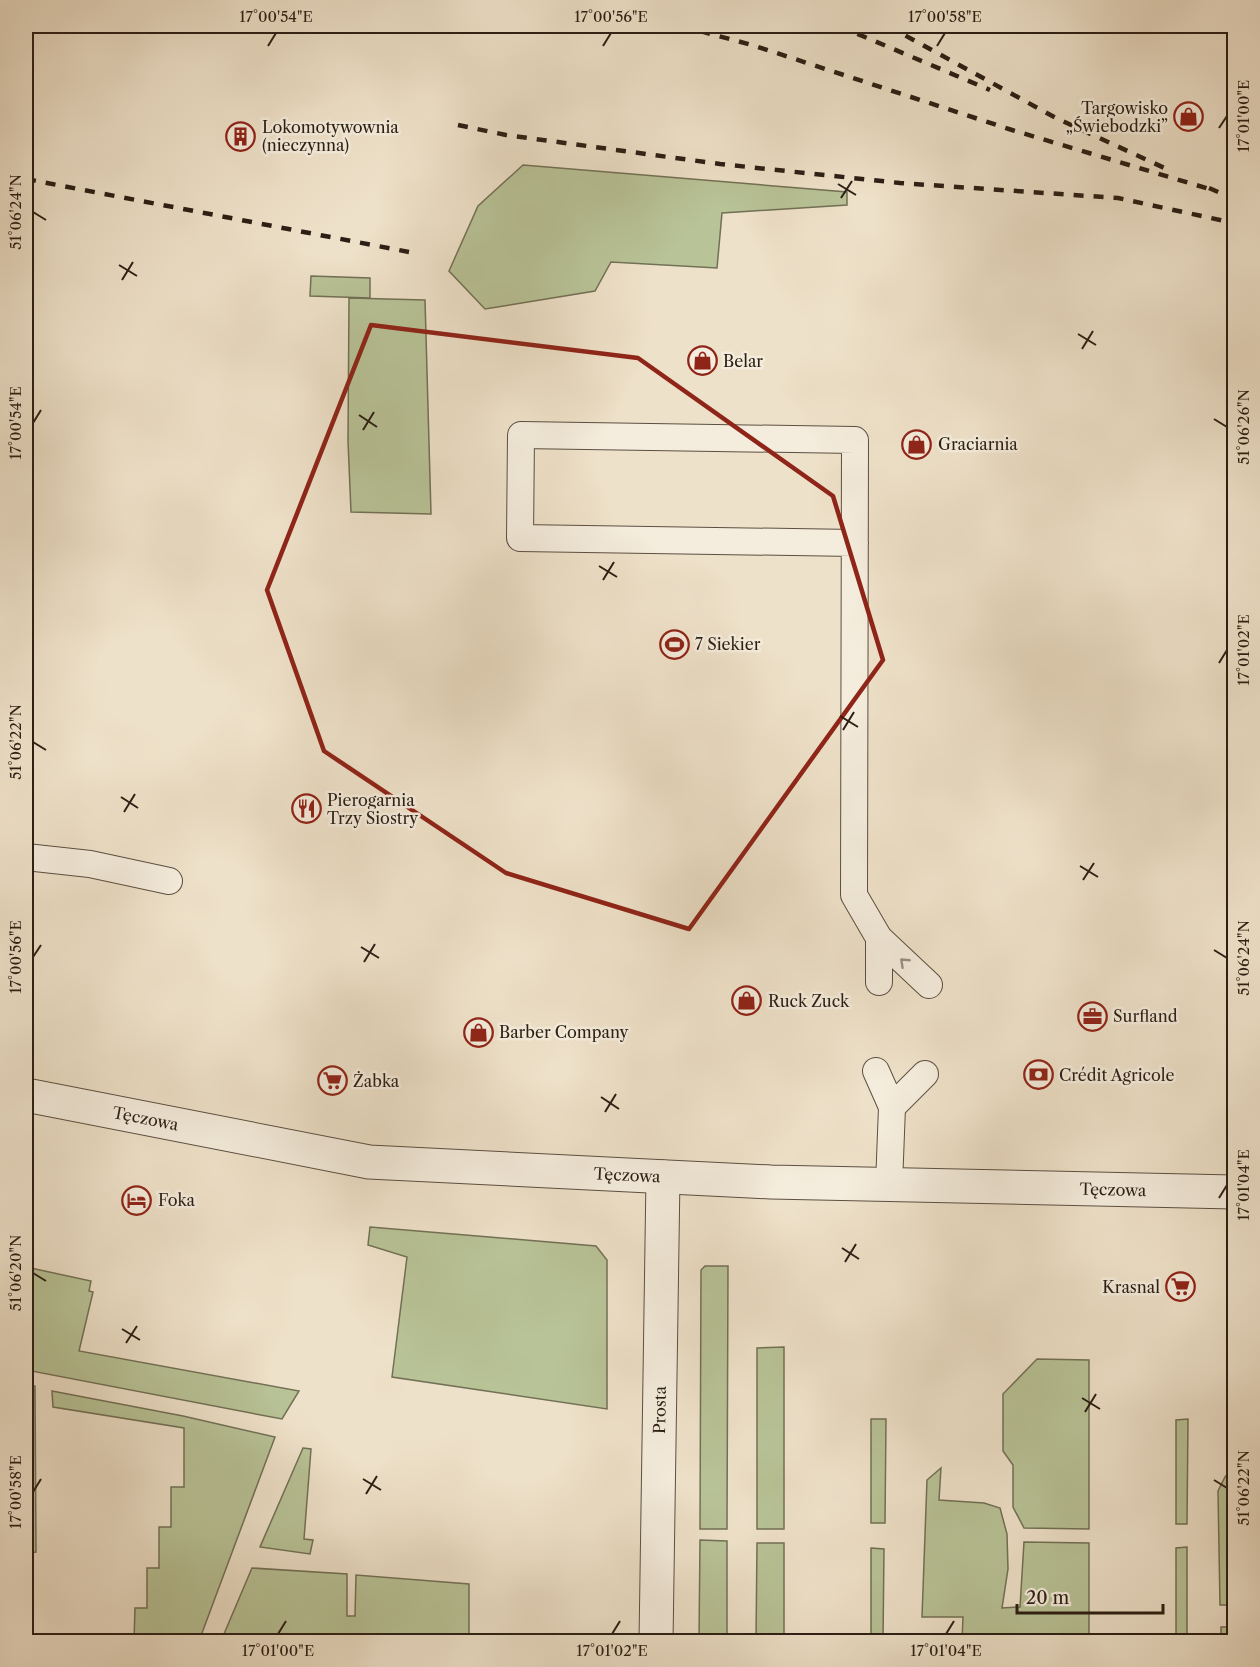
<svg xmlns="http://www.w3.org/2000/svg" width="1260" height="1667" font-family="'Libre Caslon Text',serif">
<style>
.green{fill:#b8c397;stroke:#727056;stroke-width:1.5}
.lines{fill:none;stroke-linecap:round;stroke-linejoin:round}
.service-casing{stroke:#5c4f41;stroke-width:28}
.minor-casing{stroke:#5c4f41;stroke-width:35}
.tertiary-casing{stroke:#5c4f41;stroke-width:35}
.service{stroke:#f4ecdc;stroke-width:26}
.minor{stroke:#f4ecdc;stroke-width:33}
.tertiary{stroke:#f4ecdc;stroke-width:33}
.rail{stroke:#2b1e14;stroke-width:4.5;stroke-dasharray:10 10;stroke-linecap:butt}
.oneway{stroke:#9a8f82}
.marked{fill:none;stroke:#8f2418;stroke-width:4.5;stroke-linejoin:round}
.ticks{fill:none;stroke:#2b1e14;stroke-width:2}
.labels{text-anchor:middle;stroke-width:5;stroke-linejoin:round;paint-order:stroke}
.poi-label{font-size:16px;fill:#2b1e14;stroke:#f4ecdc;text-anchor:start}
.street-label{font-size:16px;fill:#2b1e14;stroke:#f4ecdc}
.neatline{fill:none;stroke:#2b1e14;stroke-width:2}
.ticks-label{font-size:15px;text-anchor:middle;fill:#2b1e14}
</style>
<rect width="100%" height="100%" fill="#eee1c9"/>
<filter id="stains"><feTurbulence type="fractalNoise" baseFrequency=".00333" numOctaves="4"/><feColorMatrix values="0 0 0 0 .2 0 0 0 0 .09 0 0 0 0 .02 0 0 0 .5 -.17"/></filter>
<radialGradient id="worn" r=".72"><stop offset=".6" stop-color="#630" stop-opacity="0"/><stop offset="1" stop-color="#630" stop-opacity=".3"/></radialGradient>
<g class="green">
<polygon points="523,165 847,192 847,205 722,213 717,268 611,262 595,291 485,309 449,271 478,206"/>
<polygon points="311,276 370,278 370,298 310,296"/>
<polygon points="349,298 425,300 431,514 351,512 348,441"/>
<polygon points="370,1227 596,1246 607,1260 607,1409 392,1377 407,1257 368,1245"/>
<polygon points="705,1266 728,1266 727,1529 700,1529 701,1270"/>
<polygon points="26,1267 91,1281 89,1291 93,1292 79,1351 299,1391 282,1419 26,1370"/>
<polygon points="784,1347 784,1529 757,1529 757,1348"/>
<polygon points="1037,1359 1089,1360 1089,1529 1024,1528 1013,1507 1013,1465 1003,1451 1003,1394"/>
<polygon points="26,1384 35,1386 36,1552 26,1553"/>
<polygon points="52,1391 183,1416 275,1437 199,1641 134,1641 135,1608 147,1608 147,1568 159,1568 159,1527 171,1527 171,1487 184,1487 184,1428 53,1407"/>
<polygon points="871,1419 886,1419 885,1523 871,1523"/>
<polygon points="1188,1419 1187,1524 1176,1524 1176,1420"/>
<polygon points="303,1448 311,1449 304,1539 313,1540 310,1554 260,1547"/>
<polygon points="1234,1467 1234,1605 1220,1605 1218,1491 1225,1477"/>
<polygon points="941,1468 939,1500 984,1503 1000,1508 1007,1534 1008,1569 1002,1608 1020,1607 1024,1542 1089,1543 1089,1641 921,1641 962,1640 963,1617 922,1617 927,1480"/>
<polygon points="700,1540 727,1541 727,1641 699,1641"/>
<polygon points="757,1543 784,1543 784,1641 756,1641"/>
<polygon points="1187,1547 1187,1641 1176,1641 1176,1548"/>
<polygon points="871,1548 884,1549 883,1641 871,1641"/>
<polygon points="252,1568 347,1574 347,1616 355,1616 356,1575 469,1584 469,1641 221,1641"/>
<rect x="1221" y="1627" width="13" height="14"/>
</g>
<g class="lines">
<defs>
<g id="service">
<polyline points="855,543 520,538 521,435 855,440 854,895 879,938 929,985"/>
<polyline points="26,857 90,864 169,881"/>
<polyline points="879,938 879,982"/>
<polyline points="876,1071 892,1107 889,1185"/>
<polyline points="892,1107 925,1074"/>
</g>
<g id="minor">
<path id="s1" d="M656,1642L663,1177"/>
</g>
<g id="tertiary">
<path id="s2" d="M26,1095L369,1162L771,1182L1234,1192"/>
</g>
</defs>
<use href="#service" class="service-casing"/>
<use href="#minor" class="minor-casing"/>
<use href="#tertiary" class="tertiary-casing"/>
<use href="#service" class="service"/>
<use href="#minor" class="minor"/>
<use href="#tertiary" class="tertiary"/>
<g class="rail">
<polyline points="681,26 752,45 1012,130 1216,191"/>
<polyline points="839,26 990,90"/>
<polyline points="888,26 1056,118 1171,171"/>
<polyline points="458,125 506,135 720,164 900,183 1118,198 1234,223"/>
<polyline points="26,179 409,252"/>
<polyline points="1209,188 1234,199"/>
</g>
</g>
<defs><path id="oneway-chevron" d="M-2-3.5L2.5 0L-2 3.5" fill="none" stroke-width="1.6" stroke-linecap="round" stroke-linejoin="round" transform="scale(1.5)"/></defs>
<use class="oneway" href="#oneway-chevron" transform="translate(904 962) rotate(-137)"/>
<path class="marked" d="M371,325L638,358L833,496L883,660L689,929L506,873L324,751L267,590Z"/>
<path class="ticks" d="M268,46L276,33M603,46L611,33M937,46L945,33M1219,128L1227,116M838,184L856,195M841,198L852,181M33,212L46,220M119,265L137,276M122,280L133,262M1078,334L1096,345M1082,349L1093,331M359,415L377,427M1214,419L1227,427M33,423L41,410M363,430L374,412M599,566L617,577M603,580L614,562M1219,663L1227,650M840,716L858,727M843,730L854,712M33,742L46,750M121,797L138,808M124,812L135,794M1080,866L1098,877M1083,880L1094,863M361,947L379,958M1214,950L1227,958M33,957L41,945M364,962L375,944M601,1097L619,1109M605,1112L616,1094M1219,1198L1227,1185M842,1248L859,1259M845,1262L856,1244M33,1273L46,1281M122,1329L140,1340M126,1343L137,1326M1082,1398L1100,1409M1085,1412L1096,1394M363,1479L381,1490M1214,1480L1227,1488M33,1492L41,1479M366,1494L377,1476M278,1634L286,1621M612,1634L620,1621M946,1634L954,1621"/>
<defs>
<symbol id="shop-ring" viewBox="-11 -11 22 22"><circle r="9.5" fill="#f4ecdc" stroke="#8f2418" stroke-width="1.5"/><path d="M-5-2.5h2.3a2.7 3.5 0 0 1 5.4 0H5L5.5 6h-11ZM-1.5-2.5h3a1.5 2.3 0 0 0-3 0Z" fill="#8f2418"/></symbol>
<symbol id="building-ring" viewBox="-11 -11 22 22"><circle r="9.5" fill="#f4ecdc" stroke="#8f2418" stroke-width="1.5"/><path d="M-4-6H4V6H1V3H-1V6H-4ZM-2.5-4.3h1.7v1.8h-1.7ZM.8-4.3h1.7v1.8H.8ZM-2.5-1h1.7V.8h-1.7ZM.8-1h1.7V.8H.8Z" fill="#8f2418"/></symbol>
<symbol id="stadium-ring" viewBox="-11 -11 22 22"><circle r="9.5" fill="#f4ecdc" stroke="#8f2418" stroke-width="1.5"/><path d="M0-5a6.5 5 0 1 0 0 10a6.5 5 0 1 0 0-10ZM-3.5-1.8h7v3.6h-7Z" fill="#8f2418"/></symbol>
<symbol id="restaurant-ring" viewBox="-11 -11 22 22"><circle r="9.5" fill="#f4ecdc" stroke="#8f2418" stroke-width="1.5"/><path d="M-5-6h1v4h1v-4h1v4h1v-4h1v5L-1.5 .5V6h-2V.5L-5-1ZM5-6V6H3V1.5H1.5Q1.5-4 5-6Z" fill="#8f2418"/></symbol>
<symbol id="office-ring" viewBox="-11 -11 22 22"><circle r="9.5" fill="#f4ecdc" stroke="#8f2418" stroke-width="1.5"/><path d="M-6-3h4V-5.5h4V-3h4V5H-6ZM-1-4.5V-3h2v-1.5ZM-6 0V1H6V0Z" fill="#8f2418"/></symbol>
<symbol id="bank-ring" viewBox="-11 -11 22 22"><circle r="9.5" fill="#f4ecdc" stroke="#8f2418" stroke-width="1.5"/><path d="M-6-4H6V4H-6ZM0-2.3a2.3 2.3 0 1 0 0 4.6a2.3 2.3 0 1 0 0-4.6Z" fill="#8f2418"/></symbol>
<symbol id="supermarket-ring" viewBox="-11 -11 22 22"><circle r="9.5" fill="#f4ecdc" stroke="#8f2418" stroke-width="1.5"/><path d="M-6-5.5h2.5l.6 2H6L4.5 2H-2.5L-4.4-4H-6ZM-1.5 3.2a1.3 1.3 0 1 0 .1 0ZM3 3.2a1.3 1.3 0 1 0 .1 0Z" fill="#8f2418"/></symbol>
<symbol id="hotel-ring" viewBox="-11 -11 22 22"><circle r="9.5" fill="#f4ecdc" stroke="#8f2418" stroke-width="1.5"/><path d="M-6-4.5h1.5V1H6V5H4.5V3h-9V5H-6ZM-4 0a1.8 1.8 0 1 1 3.6 0ZM.5 0V-2.5h3Q6-2.5 6 0Z" fill="#8f2418"/></symbol>
</defs>
<g fill-rule="evenodd">
<use href="#shop-ring" x="1172" y="100" width="33" height="33"/>
<use href="#building-ring" x="224" y="120" width="33" height="33"/>
<use href="#shop-ring" x="686" y="344" width="33" height="33"/>
<use href="#shop-ring" x="900" y="428" width="33" height="33"/>
<use href="#stadium-ring" x="658" y="628" width="33" height="33"/>
<use href="#restaurant-ring" x="290" y="792" width="33" height="33"/>
<use href="#shop-ring" x="730" y="984" width="33" height="33"/>
<use href="#office-ring" x="1076" y="1000" width="33" height="33"/>
<use href="#shop-ring" x="462" y="1016" width="33" height="33"/>
<use href="#bank-ring" x="1022" y="1058" width="33" height="33"/>
<use href="#supermarket-ring" x="316" y="1064" width="33" height="33"/>
<use href="#hotel-ring" x="120" y="1184" width="33" height="33"/>
<use href="#supermarket-ring" x="1164" y="1270" width="33" height="33"/>
</g>
<g class="labels">
<g class="poi-label">
<text x="1168" y="114" text-anchor="end">Targowisko<tspan x="1168" dy="18">„Świebodzki”</tspan></text>
<text x="262" y="133">Lokomotywownia<tspan x="262" dy="18">(nieczynna)</tspan></text>
<text x="723" y="367">Belar</text>
<text x="938" y="450">Graciarnia</text>
<text x="695" y="650">7 Siekier</text>
<text x="327" y="806">Pierogarnia<tspan x="327" dy="18">Trzy Siostry</tspan></text>
<text x="768" y="1007">Ruck Zuck</text>
<text x="1113" y="1022">Surfland</text>
<text x="499" y="1038">Barber Company</text>
<text x="1059" y="1081">Crédit Agricole</text>
<text x="353" y="1087">Żabka</text>
<text x="158" y="1206">Foka</text>
<text x="1160" y="1293" text-anchor="end">Krasnal</text>
</g>
<g class="street-label">
<text dy="6" stroke="none"><textPath href="#s2" startOffset="122">Tęczowa</textPath></text>
<text dy="6" stroke="none"><textPath href="#s2" startOffset="608">Tęczowa</textPath></text>
<text dy="6" stroke="none"><textPath href="#s2" startOffset="1094">Tęczowa</textPath></text>
<text dy="6" stroke="none"><textPath href="#s1" startOffset="232">Prosta</textPath></text>
</g>
</g>
<rect width="1260" height="1667" fill="none" stroke="#eee1c9" stroke-width="66"/>
<path d="M1017 1604v9h146v-9" fill="none" stroke="#2b1e14" stroke-width="3"/>
<text x="1026" y="1604" font-size="18" fill="#2b1e14" stroke="#f4ecdc" stroke-width="4.5" paint-order="stroke">20 m</text>
<rect x="33" y="33" width="1194" height="1601" class="neatline"/>
<g class="ticks-label">
<text x="276" y="22">17°00'54"E</text>
<text x="611" y="22">17°00'56"E</text>
<text x="945" y="22">17°00'58"E</text>
<text transform="translate(1244 116) rotate(-90)" y="5">17°01'00"E</text>
<text transform="translate(16 212) rotate(-90)" y="5">51°06'24"N</text>
<text transform="translate(16 423) rotate(-90)" y="5">17°00'54"E</text>
<text transform="translate(1244 427) rotate(-90)" y="5">51°06'26"N</text>
<text transform="translate(1244 650) rotate(-90)" y="5">17°01'02"E</text>
<text transform="translate(16 742) rotate(-90)" y="5">51°06'22"N</text>
<text transform="translate(16 957) rotate(-90)" y="5">17°00'56"E</text>
<text transform="translate(1244 958) rotate(-90)" y="5">51°06'24"N</text>
<text transform="translate(1244 1185) rotate(-90)" y="5">17°01'04"E</text>
<text transform="translate(16 1273) rotate(-90)" y="5">51°06'20"N</text>
<text transform="translate(1244 1488) rotate(-90)" y="5">51°06'22"N</text>
<text transform="translate(16 1492) rotate(-90)" y="5">17°00'58"E</text>
<text x="278" y="1656">17°01'00"E</text>
<text x="612" y="1656">17°01'02"E</text>
<text x="946" y="1656">17°01'04"E</text>
</g>
<rect width="100%" height="100%" filter="url(#stains)"/>
<rect width="100%" height="100%" fill="url(#worn)"/>
</svg>
